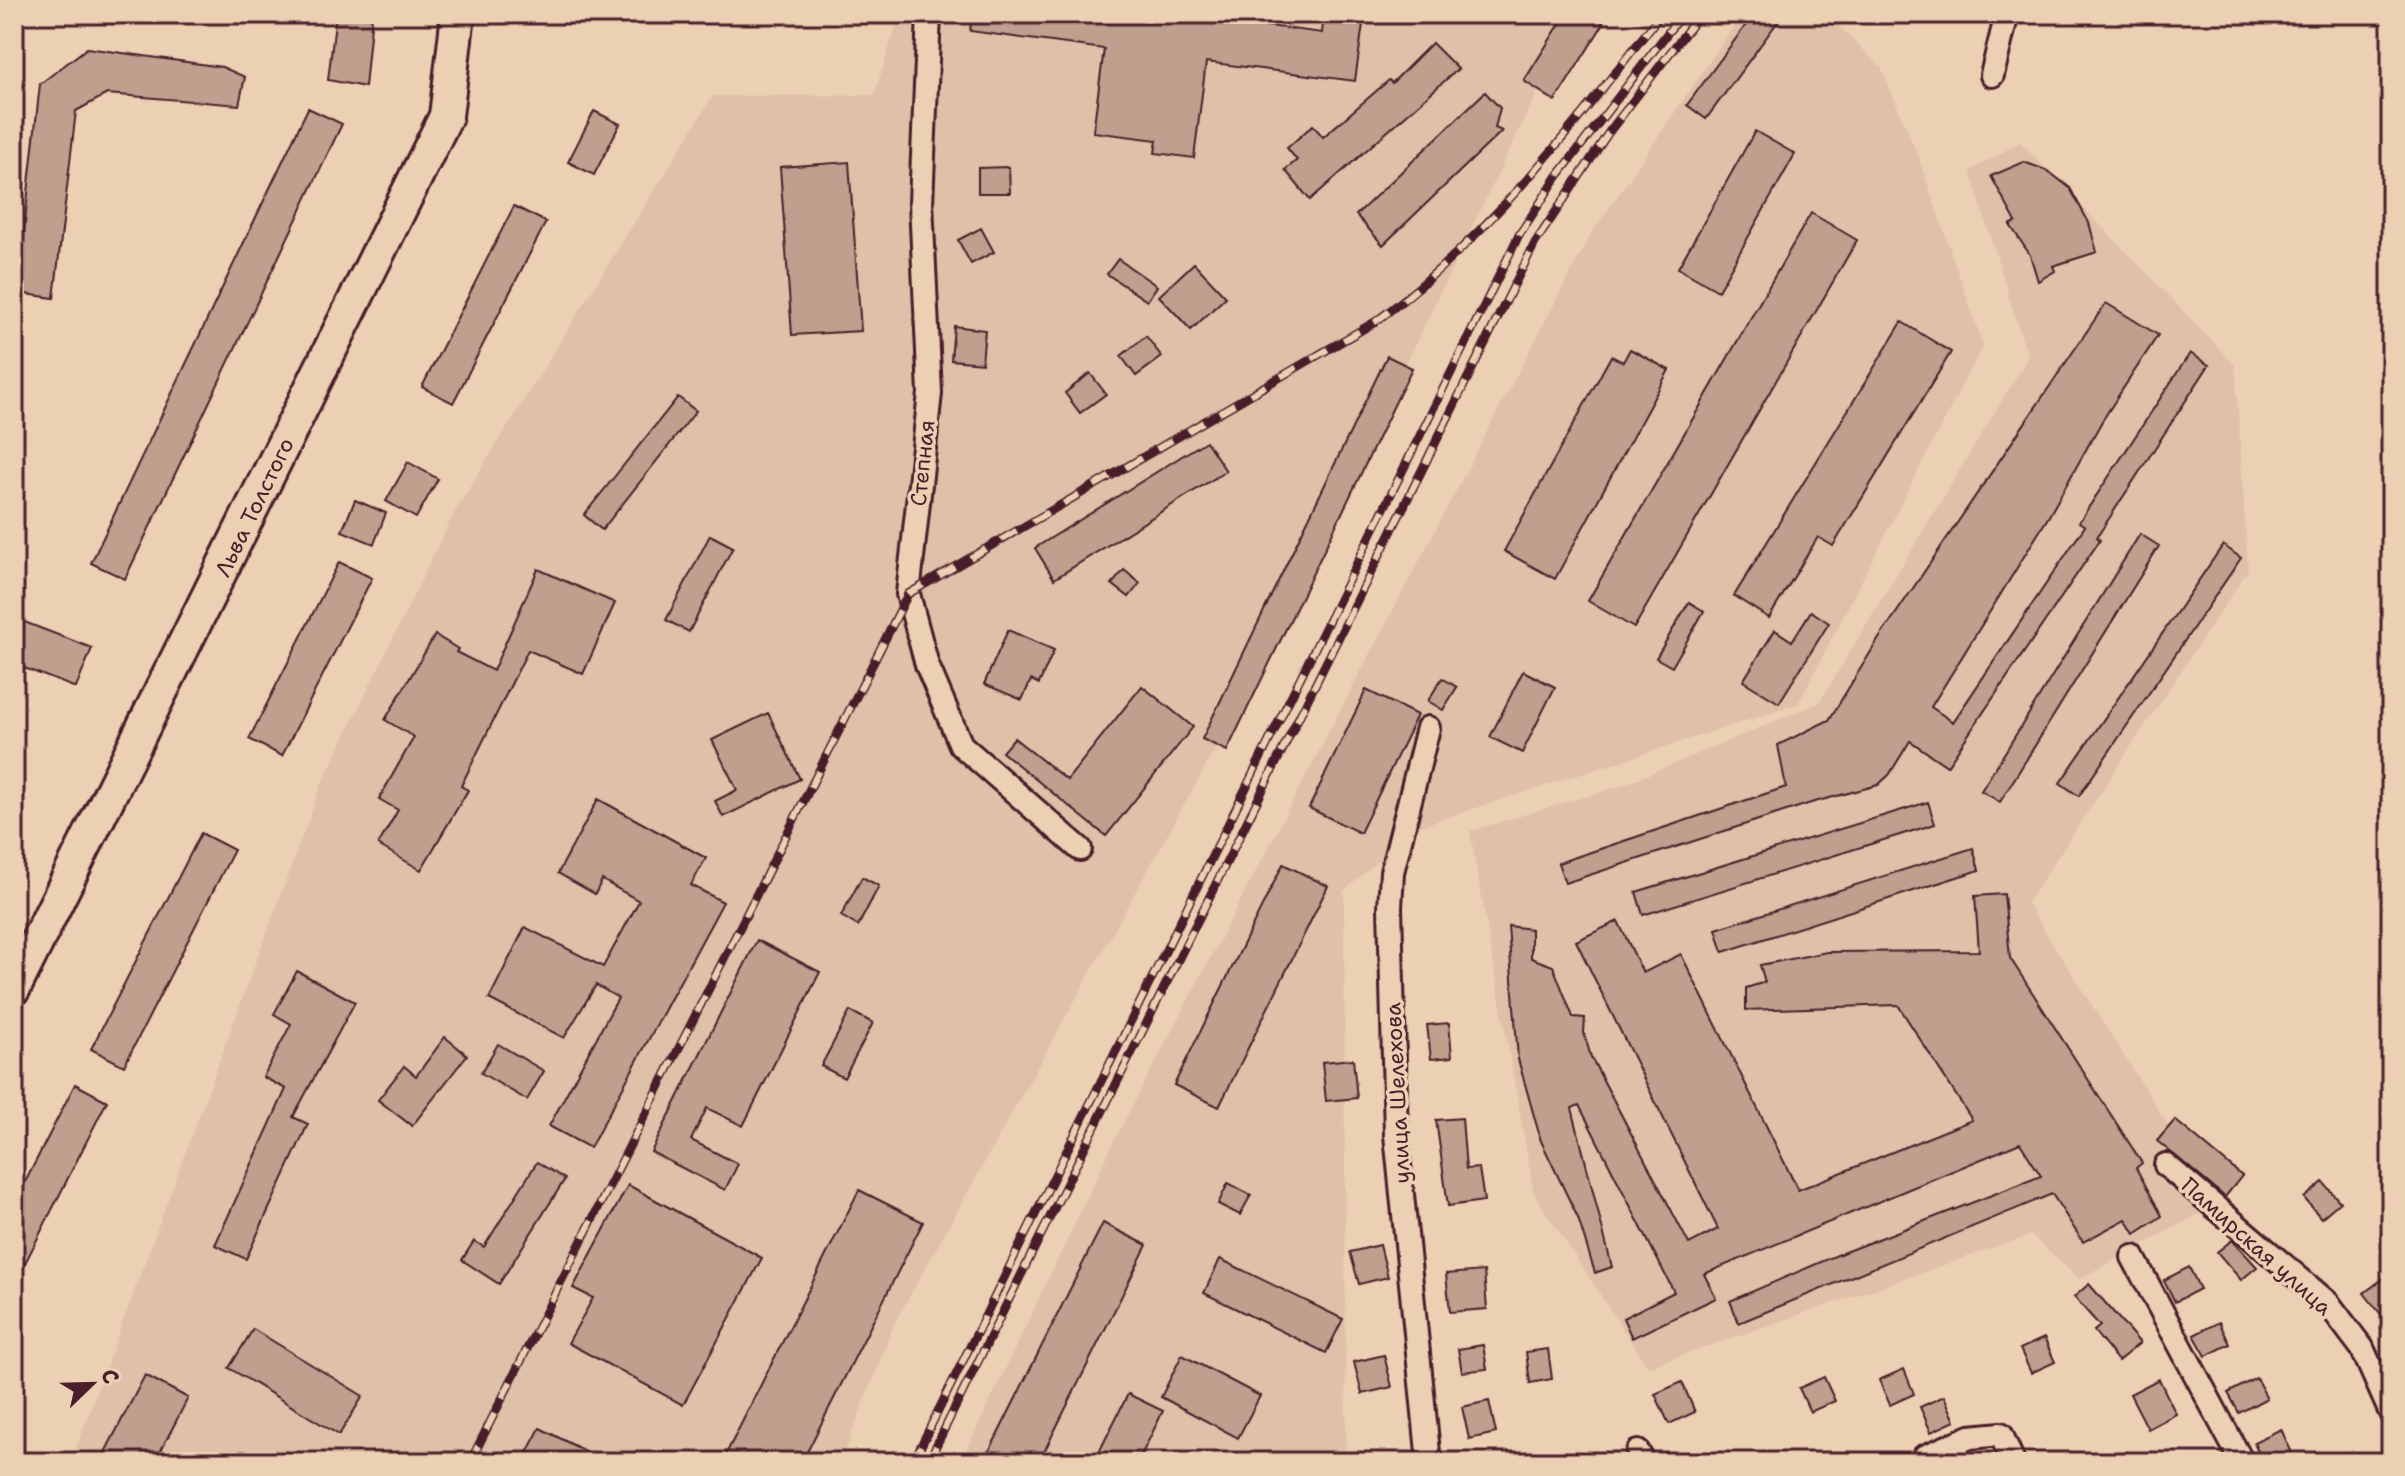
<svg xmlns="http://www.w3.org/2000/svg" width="2405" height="1476" font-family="'Shantell Sans',sans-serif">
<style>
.built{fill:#dec1a8}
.building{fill:#bf9f8d;stroke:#4a1f2b;stroke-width:2}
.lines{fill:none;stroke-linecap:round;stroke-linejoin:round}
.street-casing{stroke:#4a1f2b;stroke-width:28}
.secondary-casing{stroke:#4a1f2b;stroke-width:38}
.street{stroke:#ecd0b3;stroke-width:22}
.secondary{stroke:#ecd0b3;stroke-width:32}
.rail-casing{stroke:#4a1f2b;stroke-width:9}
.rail{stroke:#ecd0b3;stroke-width:6;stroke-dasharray:18;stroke-linecap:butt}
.labels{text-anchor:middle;stroke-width:7;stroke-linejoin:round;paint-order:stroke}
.street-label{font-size:22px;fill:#4a1f2b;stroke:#ecd0b3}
</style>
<rect width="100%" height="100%" fill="#ecd0b3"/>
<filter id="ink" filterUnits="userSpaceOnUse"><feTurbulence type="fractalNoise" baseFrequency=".0125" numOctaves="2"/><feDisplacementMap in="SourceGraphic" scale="16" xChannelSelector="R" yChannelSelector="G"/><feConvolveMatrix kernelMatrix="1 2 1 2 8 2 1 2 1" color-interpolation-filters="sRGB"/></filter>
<g filter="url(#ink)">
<g class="built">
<polygon points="900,14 1581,14 1572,21 1241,703 894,1324 841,1462 71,1462 322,783 455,511 713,96 874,95"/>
<polygon points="1742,14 1826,14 1881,67 1918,156 1983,345 1798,704 1414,828 1344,891 1346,1462 961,1462 1115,1139 1590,236"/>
<polygon points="2020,142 2235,365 2248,570 2027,903 2218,1204 2079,1279 2031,1235 1648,1367 1534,1194 1470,831 1618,787 1819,703 2028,357 1970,171"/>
</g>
<g class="building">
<polygon points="336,14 372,14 365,87 328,80"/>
<polygon points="972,14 1177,14 1322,33 1324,14 1364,17 1355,81 1206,62 1194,158 1155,153 1157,140 1093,132 1104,49 970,31"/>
<polygon points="1566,14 1590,14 1604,23 1555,101 1524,81"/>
<polygon points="1754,14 1770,14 1779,20 1706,119 1687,105"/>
<polygon points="1432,43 1458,69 1310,200 1285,170 1297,160 1287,148 1313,125 1323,137 1389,80 1392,83"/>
<polygon points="87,48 222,67 245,77 239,105 107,94 76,111 54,298 17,293 40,84"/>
<polygon points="1485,92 1500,108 1495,128 1502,131 1383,245 1356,215"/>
<polygon points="308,108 342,124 125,579 91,563"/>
<polygon points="594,111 620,124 594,175 568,162"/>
<polygon points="1755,131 1795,154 1718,291 1678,268"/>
<polygon points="849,162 861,331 792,335 780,167"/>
<polygon points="2024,162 2048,171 2070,188 2089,223 2097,252 2053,266 2055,271 2038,281 2030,255 2010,225 2016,222 1991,176"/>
<polygon points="1009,167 1010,193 978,193 978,168"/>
<polygon points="514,206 546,222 453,403 422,387"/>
<polygon points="1811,213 1857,240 1634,628 1588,601"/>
<polygon points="981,228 994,252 971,264 958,240"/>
<polygon points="1118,259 1157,286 1147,301 1107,274"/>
<polygon points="1194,263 1226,297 1191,330 1159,296"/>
<polygon points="2106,303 2158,335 2102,421 2049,516 1931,707 1953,722 2085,526 2079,522 2190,353 2209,365 2097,537 2100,540 1947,766 1910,741 1889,775 1878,785 1811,803 1565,883 1558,863 1786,787 1778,745 1829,720 1878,640"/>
<polygon points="1902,322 1951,352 1833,546 1818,537 1769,618 1734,596"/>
<polygon points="954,326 985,330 982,363 951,360"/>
<polygon points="1146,336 1162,357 1136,376 1121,356"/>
<polygon points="1630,349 1669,370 1555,579 1504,551 1611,356 1623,362"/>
<polygon points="1387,356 1412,368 1227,751 1202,739"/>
<polygon points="1090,373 1106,394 1080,413 1065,393"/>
<polygon points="678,397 696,411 602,530 584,515"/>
<polygon points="1206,441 1226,471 1054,579 1035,548"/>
<polygon points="408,462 438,479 416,518 386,501"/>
<polygon points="355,500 386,513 374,544 342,531"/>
<polygon points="2140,534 2159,546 2000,802 1981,791"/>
<polygon points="710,535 733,547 689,632 666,620"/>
<polygon points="2223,545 2241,558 2079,796 2060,783"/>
<polygon points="339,562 372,578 282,756 249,739"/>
<polygon points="538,569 615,603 583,674 528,650 461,786 468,790 421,870 378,845 398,810 379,799 414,737 385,720 435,635 458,649 456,652 493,671"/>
<polygon points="1124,570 1140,583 1129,597 1112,584"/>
<polygon points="1689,602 1704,611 1672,667 1656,658"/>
<polygon points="1811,611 1829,623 1779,703 1743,681 1775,630 1792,641"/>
<polygon points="14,618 92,648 76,688 14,664"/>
<polygon points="1008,630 1054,650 1039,684 1031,680 1022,700 984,684"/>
<polygon points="1523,671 1555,687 1522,753 1490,737"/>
<polygon points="1442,678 1457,687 1443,710 1428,701"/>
<polygon points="1142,686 1193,727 1106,836 1002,752 1014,738 1067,780"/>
<polygon points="1366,690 1417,715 1360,833 1309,808"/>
<polygon points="768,713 800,779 723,817 715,801 737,790 712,740"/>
<polygon points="598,799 706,858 691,885 723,902 590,1148 549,1126 618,998 596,985 564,1038 489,999 525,927 603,967 639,901 602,880 595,894 558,873"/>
<polygon points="1928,802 1935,824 1643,915 1636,892"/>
<polygon points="201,833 234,850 124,1066 91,1049"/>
<polygon points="1973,848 1979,870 1723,952 1716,929"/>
<polygon points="1283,864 1328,886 1219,1107 1174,1085"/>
<polygon points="862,877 879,886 858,926 841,916"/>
<polygon points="2004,894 2010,958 2142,1163 2136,1168 2162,1216 2135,1234 2126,1219 2083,1242 2052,1194 1739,1323 1730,1301 1842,1253 2041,1176 2020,1143 1704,1274 1716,1298 1632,1338 1623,1318 1674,1292 1579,1105 1572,1108 1612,1267 1595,1273 1578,1218 1541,1141 1518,1059 1508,926 1531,929 1531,958 1553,966 1573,1017 1585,1018 1584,1033 1591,1057 1689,1244 1718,1229 1576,941 1618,921 1643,973 1681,954 1798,1190 1972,1120 1898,1005 1746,1010 1746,988 1765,982 1760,965 1827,952 1979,951 1975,896"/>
<polygon points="757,940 820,972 743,1126 707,1108 691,1140 738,1164 725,1190 651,1152"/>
<polygon points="297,971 355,1002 293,1117 308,1124 246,1259 215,1245 286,1089 263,1077 291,1024 274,1014"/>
<polygon points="850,1011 873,1023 844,1078 821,1066"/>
<polygon points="1449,1023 1452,1057 1431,1059 1427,1025"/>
<polygon points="445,1037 467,1055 412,1126 378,1100 404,1066 416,1076"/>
<polygon points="498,1044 544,1071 527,1100 481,1073"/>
<polygon points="1353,1059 1357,1098 1326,1101 1322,1062"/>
<polygon points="75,1084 107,1101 14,1285 14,1204"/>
<polygon points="1462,1118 1466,1169 1479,1168 1484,1201 1448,1206 1436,1120"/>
<polygon points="2175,1120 2242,1176 2225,1197 2157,1141"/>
<polygon points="537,1162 565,1179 499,1284 462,1260 474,1241 484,1247"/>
<polygon points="2323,1182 2340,1202 2321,1218 2304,1198"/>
<polygon points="1228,1183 1251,1195 1240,1215 1218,1204"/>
<polygon points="628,1185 762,1258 683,1405 568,1343 593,1298 573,1288"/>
<polygon points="859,1190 923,1222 802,1462 722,1462"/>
<polygon points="1103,1223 1147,1245 1039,1462 984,1462"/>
<polygon points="2232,1240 2257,1267 2241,1280 2217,1252"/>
<polygon points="1380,1245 1388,1277 1359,1284 1350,1252"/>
<polygon points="1220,1259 1343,1319 1326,1353 1204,1293"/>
<polygon points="2189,1267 2200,1289 2175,1302 2164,1280"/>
<polygon points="1484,1271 1487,1309 1450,1312 1446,1274"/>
<polygon points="2384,1278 2391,1287 2391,1327 2364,1293"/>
<polygon points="2089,1284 2140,1343 2118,1361 2094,1331 2100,1326 2074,1297"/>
<polygon points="2219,1322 2230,1344 2206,1356 2194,1335"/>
<polygon points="253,1329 363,1396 339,1435 229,1368"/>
<polygon points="2044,1338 2055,1362 2031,1373 2020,1349"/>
<polygon points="1483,1345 1487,1369 1462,1372 1458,1349"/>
<polygon points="1548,1349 1552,1379 1530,1383 1526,1352"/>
<polygon points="1182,1355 1260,1396 1238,1438 1161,1397"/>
<polygon points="1384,1355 1392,1387 1362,1394 1354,1362"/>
<polygon points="1904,1369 1914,1394 1890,1405 1879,1380"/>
<polygon points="145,1375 188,1398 155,1462 100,1462"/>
<polygon points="1824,1377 1835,1401 1810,1412 1799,1388"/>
<polygon points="2256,1378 2267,1398 2239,1413 2228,1393"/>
<polygon points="2159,1379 2176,1414 2148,1429 2130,1394"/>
<polygon points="1682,1382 1695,1412 1669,1424 1655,1394"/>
<polygon points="1128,1394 1163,1411 1138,1462 1094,1462"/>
<polygon points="1944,1396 1955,1421 1931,1432 1920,1407"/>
<polygon points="1489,1401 1496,1433 1469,1439 1462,1407"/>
<polygon points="540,1428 606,1462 522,1462"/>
<polygon points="2281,1429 2296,1462 2263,1462 2254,1442"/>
</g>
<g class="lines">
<defs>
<g id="street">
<polyline points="929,14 921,203 930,393 908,594 927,665 961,745 1080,849"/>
<polyline points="1992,75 2007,14"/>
<polyline points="1428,728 1392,872 1390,907 1396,1135 1429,1462"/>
<polyline points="2166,1165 2328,1303 2362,1348 2391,1413"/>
<polyline points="2133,1257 2242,1462"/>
<polyline points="1638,1452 1642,1462"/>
<polyline points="1926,1462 1924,1457 1970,1437 2001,1434 2013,1462"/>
</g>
<polyline id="secondary" points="14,988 446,116 458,14"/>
</defs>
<use href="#street" class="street-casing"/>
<use href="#secondary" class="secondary-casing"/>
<use href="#street" class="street"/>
<use href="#secondary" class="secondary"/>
<defs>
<g id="rail">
<path d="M470,1462L908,594L1375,322C1489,238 1574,125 1661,14"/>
<polyline points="913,1462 1519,235 1557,177 1682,14"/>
<polyline points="928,1462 1535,243 1609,132 1700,14"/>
</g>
</defs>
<use href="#rail" class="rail-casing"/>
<use href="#rail" class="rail"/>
</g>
</g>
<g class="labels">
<g class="street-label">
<text transform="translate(922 463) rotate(-84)" y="8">Степная</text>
<text transform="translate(254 507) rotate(-64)" y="8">Льва Толстого</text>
<text transform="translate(1397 1093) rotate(-93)" y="8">улица Шелехова</text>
<text transform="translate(2257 1246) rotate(42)" y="8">Памирская улица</text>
</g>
</g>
<rect width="2405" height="1476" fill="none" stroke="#ecd0b3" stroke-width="48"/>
<rect x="24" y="24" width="2357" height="1428" fill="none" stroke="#4a1f2b" stroke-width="3" filter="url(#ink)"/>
<g transform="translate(92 1384) rotate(67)" stroke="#ecd0b3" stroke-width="6" paint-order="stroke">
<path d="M0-6L14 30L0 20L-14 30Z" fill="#4a1f2b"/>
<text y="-12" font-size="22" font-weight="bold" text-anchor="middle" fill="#4a1f2b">С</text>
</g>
</svg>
